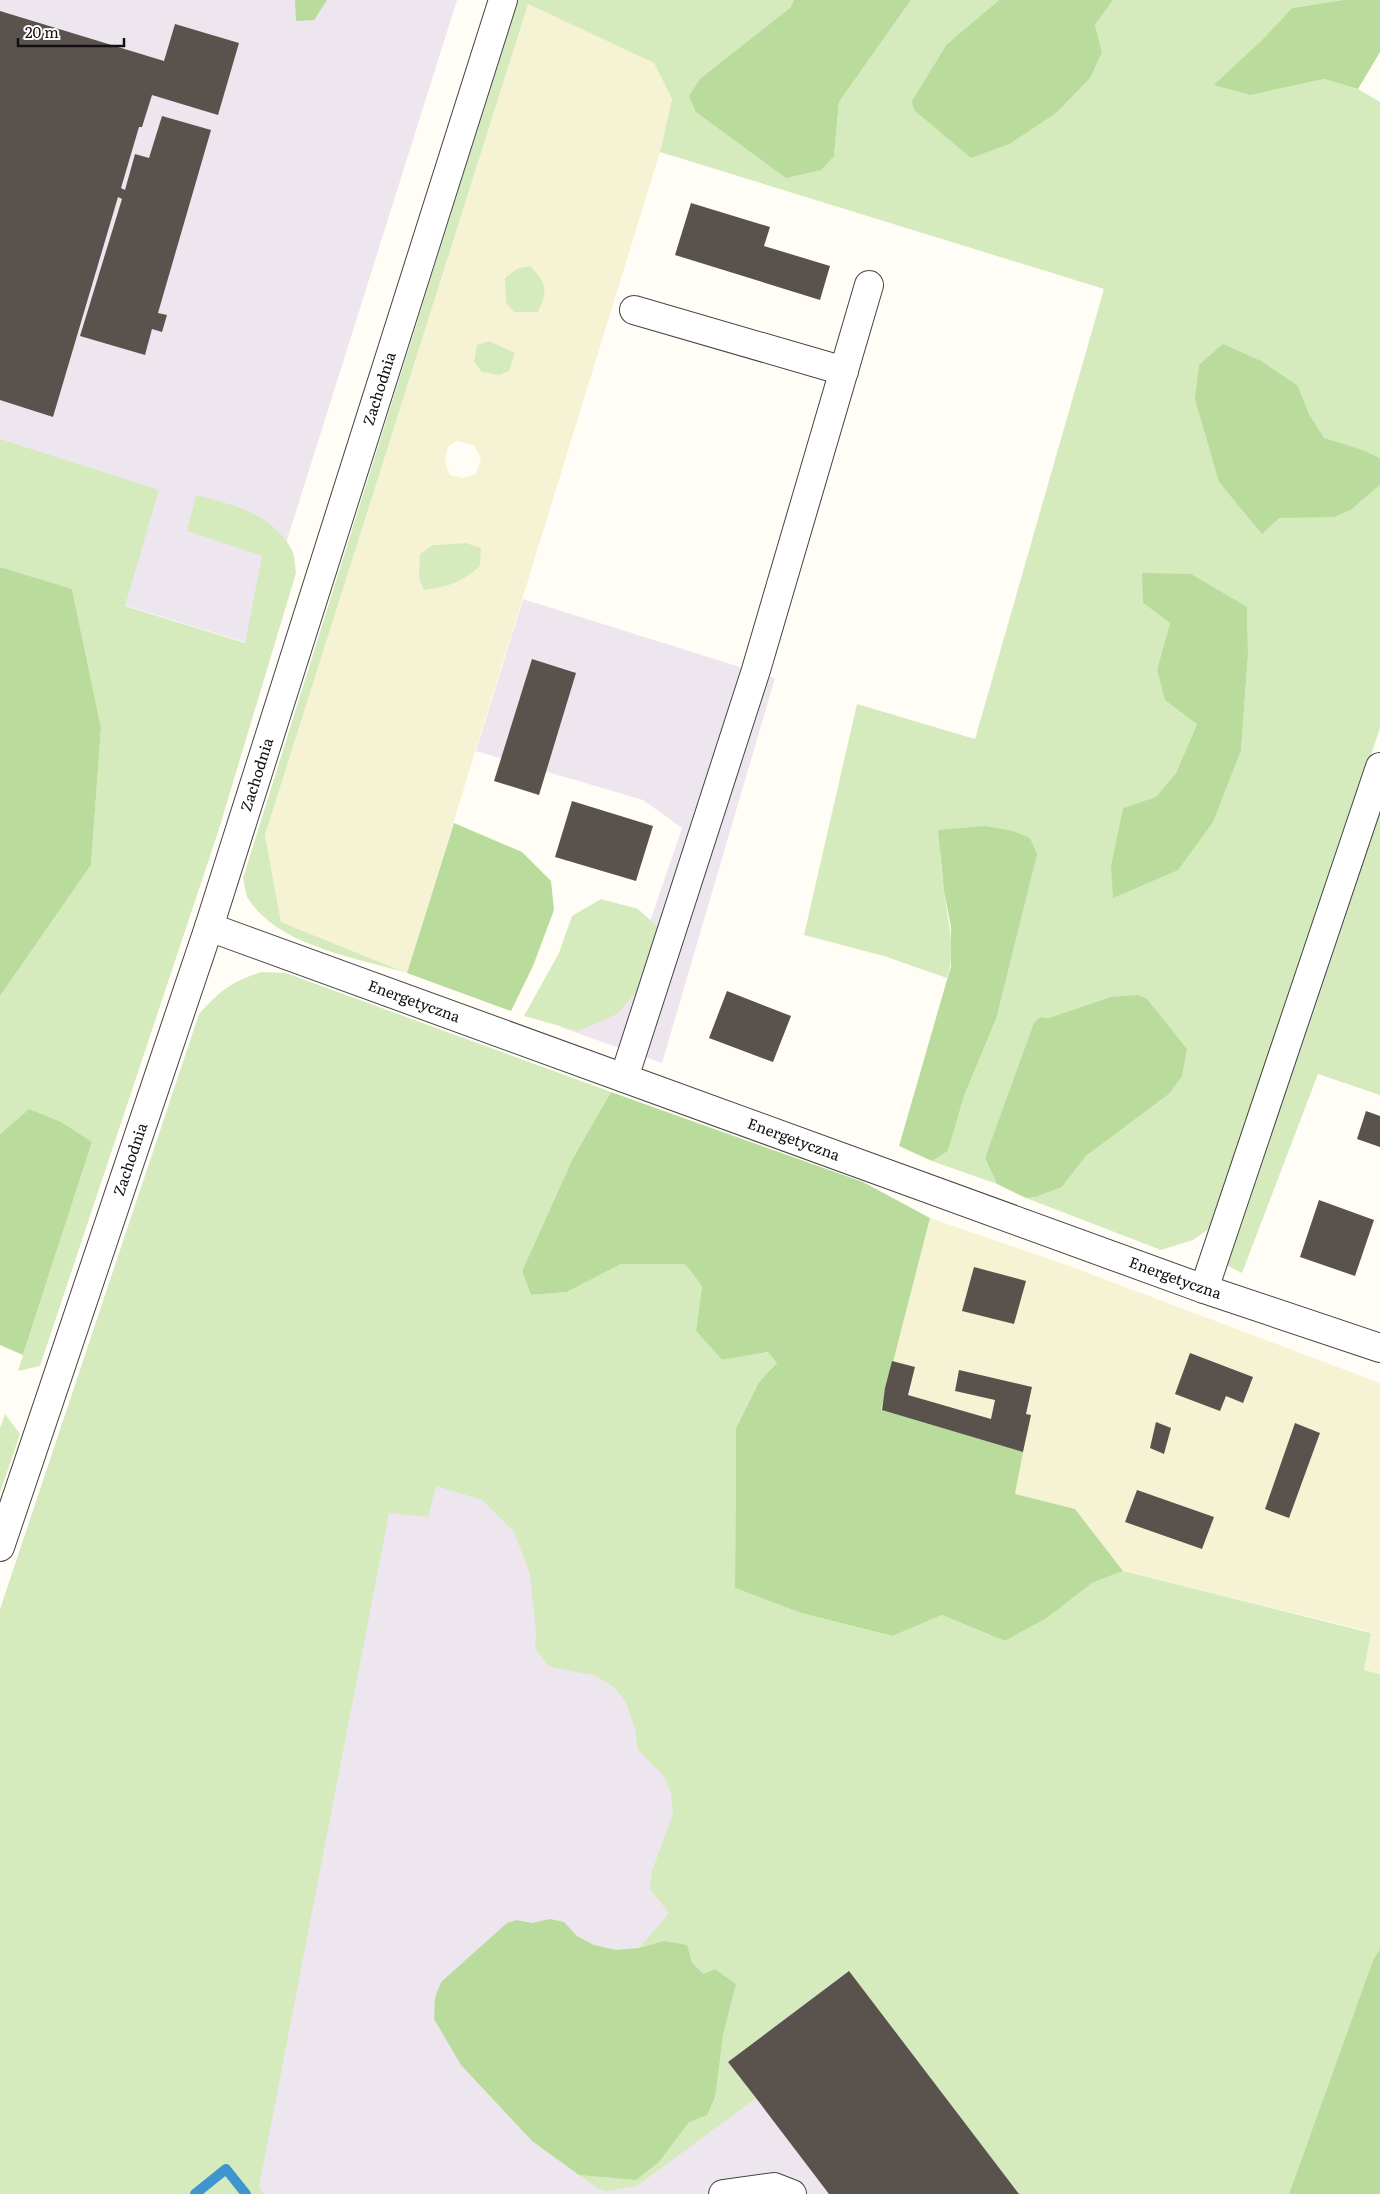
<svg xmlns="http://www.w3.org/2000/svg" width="1380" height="2194" font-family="Literata,serif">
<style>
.industrial{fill:#eee6ef}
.farmland{fill:#f6f3d4;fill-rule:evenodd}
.green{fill:#d5ebbd;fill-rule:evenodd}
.forest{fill:#b9dc9c}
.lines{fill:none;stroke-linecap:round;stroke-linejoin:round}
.stream{stroke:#3f96cf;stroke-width:10}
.building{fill:#5a524d}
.minor-casing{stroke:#444;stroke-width:30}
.minor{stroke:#fff;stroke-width:28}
.labels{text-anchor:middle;stroke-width:5;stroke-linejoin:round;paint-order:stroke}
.street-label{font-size:15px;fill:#111;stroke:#fff}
</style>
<rect width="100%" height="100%" fill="#fffdf5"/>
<g class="industrial">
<polygon points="0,0 457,0 254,645 0,567"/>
<polygon points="523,599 775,678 662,1063 560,1027 625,995 682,828 643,800 476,751"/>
<polygon points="413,1372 1051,2194 253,2194"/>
</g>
<g class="farmland">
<path d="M527,3L654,63L672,99L660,152L407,973L281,922L265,835ZM456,441L474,445L481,458L476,474L463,478L450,475L445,463L448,447ZM466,543L420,554L433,545Z"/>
<polygon points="930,1218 1064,1264 1380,1383 1380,1674 1364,1670 1371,1632 1123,1571 1075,1509 1014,1495 922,1423 881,1409"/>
</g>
<g class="green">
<path d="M518,0H794L790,8L834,156L839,102L911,0H999L947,44L1102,52L1095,25L1113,0H1343L1292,8L1260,42L1251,95L1324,79L1358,89L1380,102V458L1363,450L1324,439L1309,414L1298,386L1279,518L1352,509L1380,485V728L1213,1226L1193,1240L1161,1250L1026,1198L1036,1197L1062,1187L1086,1156L1169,1094L1049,1018L1040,1017L985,1158L997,1184L932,1161L948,1151L964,1096L996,1019L939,830C940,850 941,870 944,889C947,920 957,947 947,978L884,956L804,935L857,704L975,739L1104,289L660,152L672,99L654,63L528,4L265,835L281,922L407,973C357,958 279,946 249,900C245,895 245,885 243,878ZM1143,603L1247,607L1248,655L1241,750L1111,865L1123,808L1156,798L1176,773L1197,724L1157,669L1170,623Z"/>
<path d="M530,266C547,284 548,290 538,312H514L506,303L505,278L517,269Z"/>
<polygon points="489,341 515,353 509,371 499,375 482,372 474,362 477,345"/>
<path d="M0,439L159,490L125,606L245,643L262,556L187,531L196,495C233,505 272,513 292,550C295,557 295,566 296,573L219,829L40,1366L18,1371L92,1142L29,1109L0,1134V996L91,865L101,728L72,589L0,567Z"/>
<path d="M466,543L481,548L480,566C460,583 450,586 424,590L419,577L420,554L433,545Z"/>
<polygon points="1380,809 1380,1095 1318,1074 1242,1273 1226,1265"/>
<polygon points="601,899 638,909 660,929 641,987 617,1014 578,1031 524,1016 559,953 572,916"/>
<path d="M261,972L286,973L611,1092L573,1158L522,1271L531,1295L567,1292L621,1264H685L702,1286L696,1331L722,1360L769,1352L777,1363L759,1382L736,1428L735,1588L801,1613L891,1636L942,1615L1005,1641L1047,1618L1092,1583L1123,1571L1371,1633L1364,1670L1380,1674V1949L1373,1960L1289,2194H1019L848,1971L728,2062L756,2098L637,2186L607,2191L599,2189L579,2175L636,2180L659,2162L689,2122L723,2035L736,1984L715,1969L705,1974L664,1941L639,1948L669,1913L650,1889L652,1871L673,1813L671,1793L664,1776L638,1750L635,1729L626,1702L613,1686L593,1675L550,1667L535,1649L536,1632L530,1574L514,1532L482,1500L436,1486L428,1517L389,1513L259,2187L264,2194H0V1609L199,1014C221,990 229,983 261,972Z"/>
<polygon points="5,1414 20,1434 0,1493 0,1428"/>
</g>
<g class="forest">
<polygon points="295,0 327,0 314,20 296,21"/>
<polygon points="794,0 911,0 839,102 834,156 821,170 786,178 696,112 689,96 700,79 790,8"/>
<polygon points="999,0 1113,0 1095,25 1102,52 1090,78 1056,113 1009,144 971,158 914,110 912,101 947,44"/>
<polygon points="1343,0 1380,0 1380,52 1358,89 1324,79 1251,95 1214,85 1260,42 1292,8"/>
<polygon points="1223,344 1261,361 1298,386 1309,414 1324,438 1363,450 1380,458 1380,485 1352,509 1334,517 1279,518 1262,534 1219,482 1195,399 1199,365"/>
<polygon points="0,567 72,589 101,728 91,865 0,996"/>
<polygon points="1142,573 1191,574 1247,607 1248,655 1241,750 1213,822 1178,870 1113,898 1111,865 1123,808 1156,797 1176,773 1197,724 1165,700 1157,669 1170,623 1143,603"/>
<polygon points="454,823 522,852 551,881 554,910 533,966 511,1011 407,973"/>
<polygon points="985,826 1013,831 1030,838 1037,854 996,1019 964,1096 948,1151 932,1161 899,1146 951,966 951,927 944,891 938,830"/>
<polygon points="1138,995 1147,999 1187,1049 1182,1076 1169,1094 1086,1156 1062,1187 1036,1197 1026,1198 997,1184 985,1158 1034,1023 1040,1017 1049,1018 1111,997"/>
<polygon points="611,1092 863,1182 930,1218 881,1409 1023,1452 1015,1494 1075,1509 1123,1571 1092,1583 1047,1618 1005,1641 942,1615 892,1636 801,1613 735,1588 736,1428 759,1382 777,1363 768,1352 722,1360 696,1331 702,1286 685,1264 621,1264 567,1292 531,1295 522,1271 573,1158"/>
<polygon points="29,1109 61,1122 92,1142 23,1355 0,1345 0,1134"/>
<polygon points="550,1919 564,1922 577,1936 594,1945 616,1950 639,1948 664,1941 687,1945 692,1963 704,1974 715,1969 736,1984 723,2035 715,2097 707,2115 689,2122 659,2162 636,2180 579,2175 532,2141 461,2065 434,2019 435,1998 441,1982 507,1923 516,1920 532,1923"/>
<polygon points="1380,1949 1380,2194 1289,2194 1373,1960"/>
</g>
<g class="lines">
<polyline class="stream" points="195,2194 226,2169 246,2194"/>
</g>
<g class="building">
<polygon points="0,11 164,61 175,24 239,43 218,115 152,95 142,127 139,127 121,188 125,190 135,154 149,158 162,116 211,130 158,313 167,315 162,332 152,329 145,355 80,336 122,199 118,197 53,417 0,400"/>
<polygon points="691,203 770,227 764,246 830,266 820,300 675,255"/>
<polygon points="532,659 576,673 539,795 494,781"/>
<polygon points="572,801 653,826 636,881 555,857"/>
<polygon points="727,991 791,1016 773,1062 709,1038"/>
<polygon points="1366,1111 1380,1116 1380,1147 1357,1139"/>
<polygon points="1319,1200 1374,1220 1355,1276 1300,1257"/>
<polygon points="974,1267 1026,1281 1014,1324 962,1311"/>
<polygon points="1190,1353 1253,1377 1243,1403 1226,1396 1220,1411 1175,1394"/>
<polygon points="892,1361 915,1367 908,1395 991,1419 995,1400 955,1391 959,1370 1032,1387 1026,1414 1031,1415 1023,1452 882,1410 885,1388"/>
<polygon points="1156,1422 1171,1428 1164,1454 1150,1448"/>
<polygon points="1295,1423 1320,1433 1289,1518 1265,1509"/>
<polygon points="1137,1490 1214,1517 1202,1549 1125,1522"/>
<polygon points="849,1971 1019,2194 829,2194 756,2098 728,2062"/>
</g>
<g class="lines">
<defs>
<g id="minor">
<polyline points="634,310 844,371"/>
<path id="s1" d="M209,927L1204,1289L1380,1348"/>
<polyline points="624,1078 756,670 869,285"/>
<polyline points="1204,1289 1380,767"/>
<path id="s2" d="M0,1547L209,927L503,0"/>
<polyline points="723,2194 774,2187 792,2194"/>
</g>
</defs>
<use href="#minor" class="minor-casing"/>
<use href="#minor" class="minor"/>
</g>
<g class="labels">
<g class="street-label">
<text dy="5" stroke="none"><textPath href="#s2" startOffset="1219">Zachodnia</textPath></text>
<text dy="5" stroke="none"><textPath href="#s2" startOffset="814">Zachodnia</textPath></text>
<text dy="5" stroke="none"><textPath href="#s1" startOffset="218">Energetyczna</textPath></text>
<text dy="5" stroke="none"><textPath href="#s1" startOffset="622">Energetyczna</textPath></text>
<text dy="5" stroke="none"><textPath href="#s2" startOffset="409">Zachodnia</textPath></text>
<text dy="5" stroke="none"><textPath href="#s1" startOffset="1028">Energetyczna</textPath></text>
</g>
</g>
<path d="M18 38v8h106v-8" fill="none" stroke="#111111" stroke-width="2.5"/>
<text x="25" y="38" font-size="15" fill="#111111" stroke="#ffffff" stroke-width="4" paint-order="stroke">20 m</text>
</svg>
